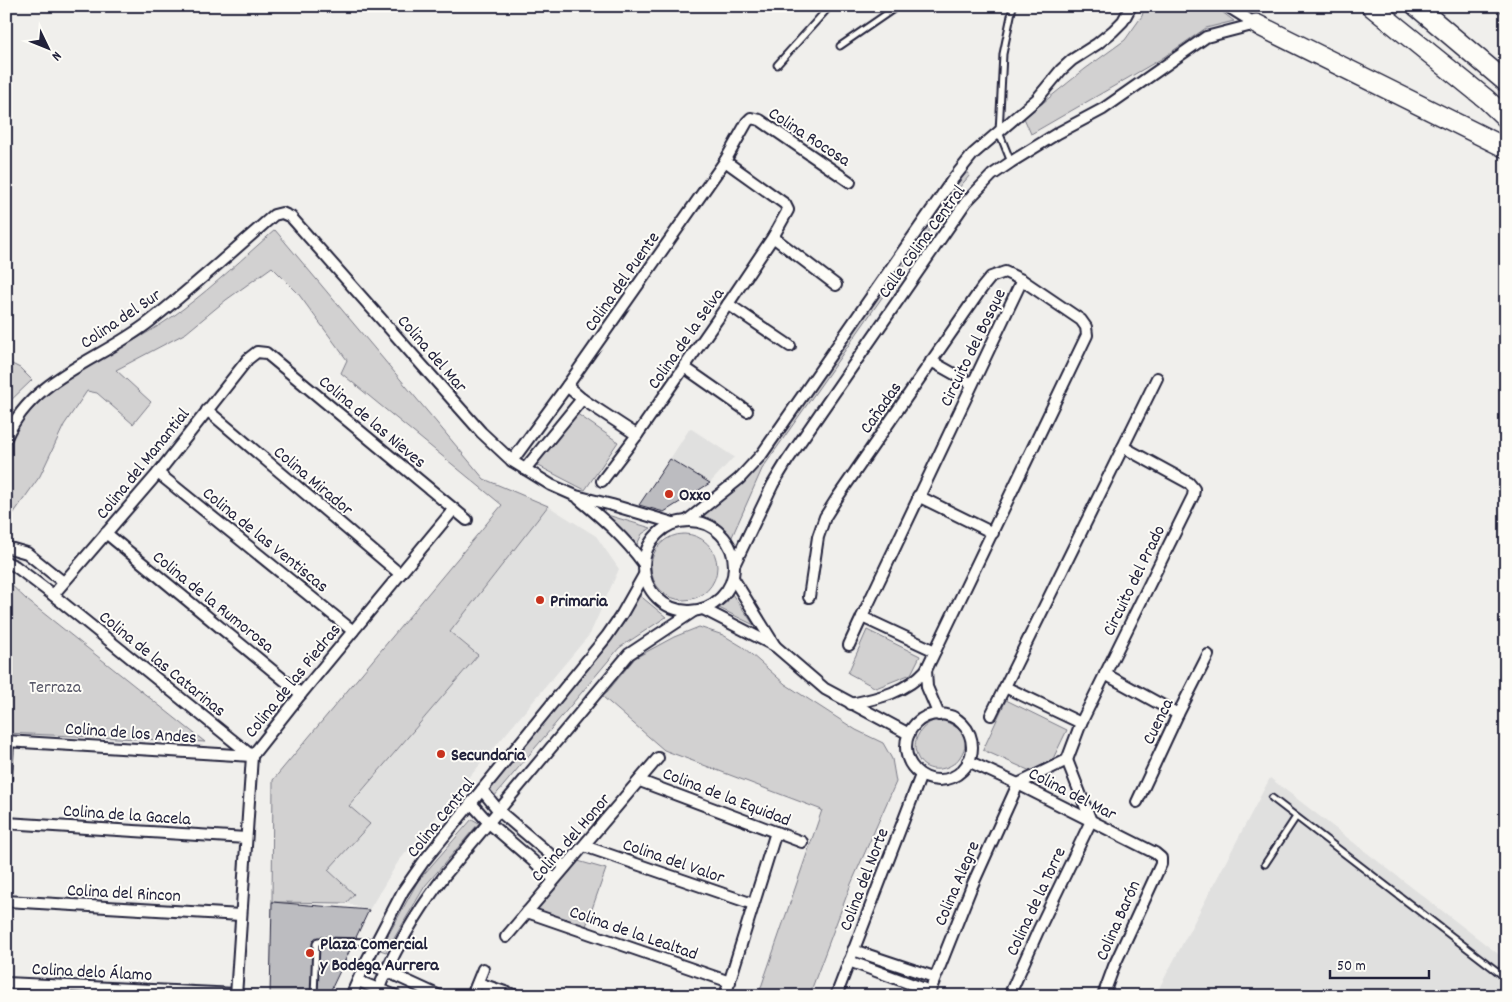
<svg xmlns="http://www.w3.org/2000/svg" width="1512" height="1002" font-family="Dekko,sans-serif">
<style>
.built{fill:#e0e0df}
.green{fill:#d2d1d1;stroke:#7a7a86}
.building{fill:#bcbcc0;stroke:#22223b}
.lines{fill:none;stroke-linecap:round;stroke-linejoin:round}
.service-casing{stroke:#22223b;stroke-width:9}
.minor-casing{stroke:#22223b;stroke-width:14}
.motorway-casing{stroke:#22223b;stroke-width:22}
.service{stroke:#fdfcf7;stroke-width:5}
.minor{stroke:#fdfcf7;stroke-width:10}
.motorway{stroke:#fdfcf7;stroke-width:19}
.poi-dot{fill:#c8321e;stroke:#fdfcf7;stroke-width:2}
.labels{text-anchor:middle;stroke-width:4;stroke-linejoin:round;paint-order:stroke}
.street-label{font-size:18px;fill:#22223b;stroke:#fdfcf7}
.poi-label{font-size:18px;font-weight:bold;fill:#22223b;stroke:#fdfcf7;text-anchor:start}
.park-label{font-size:18px;fill:#575768;stroke:#fdfcf7}
</style>
<rect width="100%" height="100%" fill="#f0efec"/>
<filter id="ink" filterUnits="userSpaceOnUse"><feTurbulence type="fractalNoise" baseFrequency=".02" numOctaves="2"/><feDisplacementMap in="SourceGraphic" scale="10" xChannelSelector="R" yChannelSelector="G"/><feConvolveMatrix kernelMatrix="1 2 1 2 8 2 1 2 1" color-interpolation-filters="sRGB"/></filter>
<g filter="url(#ink)">
<g class="built">
<polygon points="690,428 734,457 710,483 670,459"/>
<polygon points="548,506 596,536 619,569 590,634 398,862 369,910 346,903 353,893 328,870 369,824 349,807 478,655 450,632"/>
<polygon points="1270,778 1506,960 1506,996 1155,996"/>
</g>
<g class="green">
<polygon points="1145,6 1214,6 1234,21 1206,28 1161,59 1031,134 1024,118 1085,69 1125,40 1142,16"/>
<polygon points="965,169 970,175 958,189 762,469 731,539 717,522 700,516 756,468"/>
<path d="M275,230L484,479L548,506L450,632L478,655L349,806L370,824L328,870L354,894L346,903L272,902L273,780L502,505L341,373L347,360L297,292L272,267L226,300L186,333L116,370L151,402L133,424L97,393L87,391L64,425L40,476L6,524C6,510 3,458 7,448C36,378 126,353 183,309C215,285 244,257 275,230Z"/>
<polygon points="6,361 20,368 32,380 6,405"/>
<polygon points="573,411 618,442 585,490 533,463"/>
<polygon points="604,514 651,528 642,534 635,549"/>
<circle cx="684" cy="567" r="33"/>
<polygon points="6,580 27,600 205,742 6,733"/>
<polygon points="638,594 666,617 619,648 493,798 486,792 610,643"/>
<polygon points="732,594 754,625 719,608 727,602"/>
<polygon points="699,627 723,635 743,647 785,684 856,730 883,743 892,759 896,782 851,884 809,996 758,996 822,810 664,750 603,697 635,658 674,637"/>
<polygon points="867,630 920,656 911,674 876,688 848,673"/>
<polygon points="1006,700 1067,730 1044,777 983,750"/>
<path d="M938,719C957,725 974,736 960,757C951,771 926,775 918,758C909,741 922,724 938,719Z"/>
<polygon points="472,819 479,823 425,886 386,952 380,950 418,881"/>
<polygon points="578,861 606,869 585,929 536,911"/>
</g>
<g class="building">
<polygon points="670,459 710,483 664,512 639,505"/>
<polygon points="272,902 369,910 328,996 270,996"/>
</g>
<g class="lines">
<defs>
<g id="service">
<polyline points="840,46 898,6"/>
<polyline points="777,65 830,6"/>
<polyline points="1011,162 999,132 1003,54 1013,6"/>
<polyline points="1272,798 1506,978"/>
<polyline points="1265,864 1296,817"/>
<polyline points="314,996 316,944 318,941 376,942"/>
</g>
<g id="minor">
<polyline points="1227,6 1256,24"/>
<polyline points="1504,6 1506,8"/>
<polyline points="773,237 836,285"/>
<polyline points="728,304 790,346"/>
<polyline points="931,361 972,384"/>
<polyline points="684,367 747,411"/>
<polyline points="567,386 582,399 637,435"/>
<polyline points="207,410 400,574"/>
<path d="M6,438C32,377 101,360 149,322C192,288 233,251 274,215L282,213L291,217L481,432L512,461L551,485L576,496L612,505L673,523"/>
<polyline points="512,461 567,386 725,161 747,122 751,118 760,120 850,182"/>
<polyline points="525,469 582,399"/>
<polyline points="158,473 353,631"/>
<polyline points="602,481 637,435 728,304 773,237 788,210 785,204 725,161"/>
<polyline points="918,496 993,533"/>
<path d="M579,499C602,518 625,538 643,563"/>
<polyline points="688,520 739,479 762,454 953,179 973,154 1037,99 1061,70 1072,60 1097,44 1113,31 1123,21 1131,6"/>
<circle cx="689" cy="566" r="45"/>
<polyline points="106,533 301,694"/>
<polyline points="6,547 27,553 63,582"/>
<polyline points="6,562 15,566 53,595 252,756"/>
<polyline points="735,563 773,484 787,461 966,202 992,175 1011,162 1058,133 1103,109 1206,37 1256,24"/>
<polyline points="733,578 775,646"/>
<polyline points="53,595 158,473 248,359 257,352 266,353 467,520"/>
<path d="M809,597L818,537L825,517L837,498L982,288L991,277L1005,272L1022,280L1081,320L1086,327L1087,335L926,670C906,692 880,698 851,704"/>
<polyline points="703,609 775,646 825,689 909,734"/>
<polyline points="849,645 862,617"/>
<polyline points="935,651 862,617 1022,280"/>
<polyline points="926,670 927,687 939,715"/>
<polyline points="1105,674 1178,714"/>
<polyline points="1005,687 1081,723"/>
<circle cx="939" cy="747" r="33"/>
<polyline points="991,715 1157,378"/>
<polyline points="6,741 252,756"/>
<polyline points="968,761 1018,784 1155,853 1161,858 1161,864 1114,966 1103,996"/>
<polyline points="6,778 8,741"/>
<polyline points="640,781 802,842"/>
<polyline points="482,790 499,811 565,867"/>
<polyline points="1137,802 1178,714 1208,655"/>
<polyline points="471,803 489,823 554,879"/>
<polyline points="6,823 246,838"/>
<polyline points="584,846 753,904"/>
<polyline points="6,901 241,915"/>
<polyline points="527,912 730,982"/>
<polyline points="506,937 658,758"/>
<polyline points="853,950 934,977"/>
<polyline points="849,961 930,991"/>
<polyline points="366,962 440,996"/>
<polyline points="358,981 396,996"/>
<polyline points="6,983 236,994"/>
<polyline points="478,983 517,996"/>
<polyline points="236,996 252,756 301,694 454,509"/>
<polyline points="351,996 366,962 403,891 424,861 607,636 622,614 644,575"/>
<path d="M376,996C392,952 417,912 445,875L629,654L694,611"/>
<polyline points="472,996 483,969"/>
<polyline points="725,996 776,832"/>
<polyline points="836,996 921,775"/>
<polyline points="928,996 971,888 1018,784 1067,760 1081,723 1193,496 1194,489 1189,483 1123,447"/>
<polyline points="1009,996 1038,931 1091,821 1067,760"/>
</g>
<g id="motorway">
<polyline points="1371,6 1486,99 1506,118"/>
<polyline points="1416,6 1506,82"/>
<polyline points="1256,24 1506,148"/>
</g>
</defs>
<use href="#service" class="service-casing"/>
<use href="#minor" class="minor-casing"/>
<use href="#motorway" class="motorway-casing"/>
<use href="#service" class="service"/>
<use href="#minor" class="minor"/>
<use href="#motorway" class="motorway"/>
</g>
</g>
<g class="poi-dot">
<circle cx="669" cy="494" r="5"/>
<circle cx="540" cy="600" r="5"/>
<circle cx="441" cy="754" r="5"/>
<circle cx="310" cy="953" r="5"/>
</g>
<g class="labels">
<g class="street-label">
<text transform="translate(810 136) rotate(33)" y="6">Colina Rocosa</text>
<text transform="translate(921 241) rotate(-54)" y="6">Calle Colina Central</text>
<text transform="translate(621 281) rotate(-55)" y="6">Colina del Puente</text>
<text transform="translate(120 318) rotate(-34)" y="6">Colina del Sur</text>
<text transform="translate(685 338) rotate(-55)" y="6">Colina de la Selva</text>
<text transform="translate(972 347) rotate(-64)" y="6">Circuito del Bosque</text>
<text transform="translate(433 353) rotate(49)" y="6">Colina del Mar</text>
<text transform="translate(880 407) rotate(-55)" y="6">Cañadas</text>
<text transform="translate(373 421) rotate(40)" y="6">Colina de las Nieves</text>
<text transform="translate(142 463) rotate(-51)" y="6">Colina del Manantial</text>
<text transform="translate(314 480) rotate(40)" y="6">Colina Mirador</text>
<text transform="translate(266 539) rotate(39)" y="6">Colina de las Ventiscas</text>
<text transform="translate(1133 580) rotate(-64)" y="6">Circuito del Prado</text>
<text transform="translate(214 601) rotate(39)" y="6">Colina de la Rumorosa</text>
<text transform="translate(163 663) rotate(39)" y="6">Colina de las Catarinas</text>
<text transform="translate(292 680) rotate(-51)" y="6">Colina de las Piedras</text>
<text transform="translate(1157 721) rotate(-64)" y="6">Cuenca</text>
<text transform="translate(131 732) rotate(4)" y="6">Colina de los Andes</text>
<text transform="translate(1073 793) rotate(27)" y="6">Colina del Mar</text>
<text transform="translate(727 796) rotate(21)" y="6">Colina de la Equidad</text>
<text transform="translate(127 814) rotate(4)" y="6">Colina de la Gacela</text>
<text transform="translate(440 817) rotate(-51)" y="6">Colina Central</text>
<text transform="translate(570 837) rotate(-49)" y="6">Colina del Honor</text>
<text transform="translate(674 860) rotate(19)" y="6">Colina del Valor</text>
<text transform="translate(863 879) rotate(-69)" y="6">Colina del Norte</text>
<text transform="translate(956 883) rotate(-67)" y="6">Colina Alegre</text>
<text transform="translate(124 892) rotate(3)" y="6">Colina del Rincon</text>
<text transform="translate(1035 901) rotate(-65)" y="6">Colina de la Torre</text>
<text transform="translate(1117 920) rotate(-66)" y="6">Colina Barón</text>
<text transform="translate(634 932) rotate(19)" y="6">Colina de la Lealtad</text>
<text transform="translate(92 971) rotate(3)" y="6">Colina delo Álamo</text>
</g>
<g class="poi-label">
<text x="679" y="500">Oxxo</text>
<text x="550" y="606">Primaria</text>
<text x="451" y="760">Secundaria</text>
<text x="320" y="949">Plaza Comercial<tspan x="320" dy="21">y Bodega Aurrera</tspan></text>
</g>
<g class="park-label">
<text x="55" y="692">Terraza</text>
</g>
</g>
<rect width="1512" height="1002" fill="none" stroke="#fdfcf7" stroke-width="25"/>
<rect x="12" y="12" width="1487" height="977" fill="none" stroke="#22223b" stroke-width="2" filter="url(#ink)"/>
<g transform="translate(48 48) rotate(133)" stroke="#fdfcf7" stroke-width="4" paint-order="stroke">
<path d="M0-4L9 19L0 12L-9 19Z" fill="#22223b"/>
<text y="-8" font-size="14" font-weight="bold" text-anchor="middle" fill="#22223b">N</text>
</g>
<path d="M1330 970v8h99v-8" fill="none" stroke="#22223b" stroke-width="2.5"/>
<text x="1337" y="970" font-size="15" fill="#22223b" stroke="#fdfcf7" stroke-width="4" paint-order="stroke">50 m</text>
</svg>
